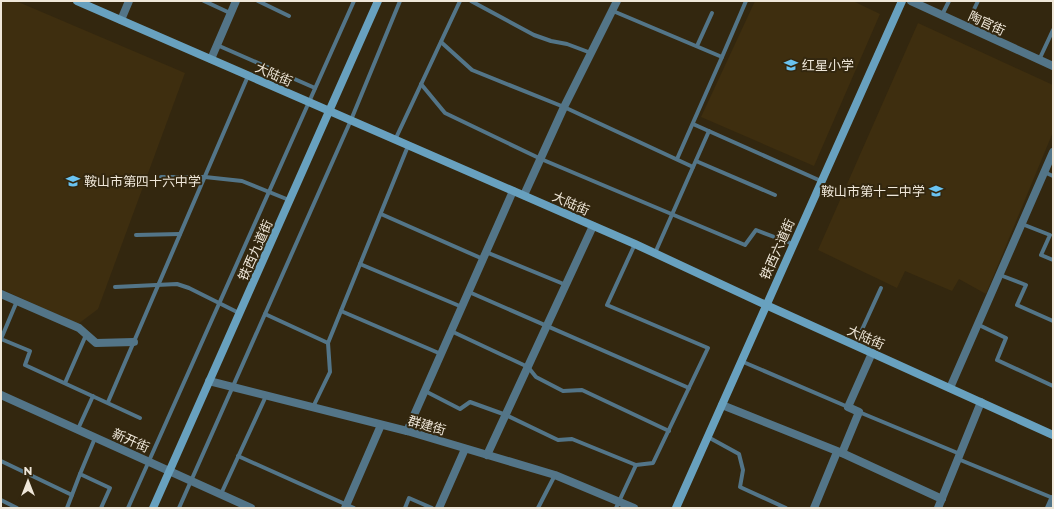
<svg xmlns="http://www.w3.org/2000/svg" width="1054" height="509" font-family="Montserrat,'Noto Sans SC',sans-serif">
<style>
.built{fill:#3e2e0f}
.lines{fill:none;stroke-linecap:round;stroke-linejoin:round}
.lane{stroke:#537588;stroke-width:4}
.street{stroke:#537588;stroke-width:8}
.secondary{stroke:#68a1bf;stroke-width:8}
.labels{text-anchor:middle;stroke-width:4;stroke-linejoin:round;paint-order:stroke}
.street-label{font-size:13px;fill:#efe7d9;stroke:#33270f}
.poi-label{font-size:13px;fill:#efe7d9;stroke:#33270f;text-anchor:start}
</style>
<rect width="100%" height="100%" fill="#33270f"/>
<g class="built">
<polygon points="1,1 16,1 185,73 98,309 78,324 1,289"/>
<polygon points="755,1 853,1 880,14 814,166 701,117"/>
<polygon points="918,23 1053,85 1053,132 986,294 959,279 952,291 905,271 897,288 818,250"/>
</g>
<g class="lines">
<g class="lane">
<polyline points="204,1 230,13"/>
<polyline points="258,1 289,16"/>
<polyline points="471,1 534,35 551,41 567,44 591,53"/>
<polyline points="613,11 722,57 677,159"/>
<polyline points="942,15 949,1"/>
<polyline points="966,26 978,1"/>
<polyline points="441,42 472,70 564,107 693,167"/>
<polyline points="217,45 315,88"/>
<polyline points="697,46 712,13"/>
<polyline points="722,57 746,1"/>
<polyline points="1039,60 1053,30"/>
<polyline points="421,84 445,113 541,159 745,245 756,230 793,244"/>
<polyline points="693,124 821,181"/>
<polyline points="395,140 460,1"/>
<polyline points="696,161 775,195"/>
<polyline points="1044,172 1053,176"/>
<polyline points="161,177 205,177 242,181 289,200"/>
<polyline points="381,214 483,259"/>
<polyline points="1022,224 1050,235 1041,255 1053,260"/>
<polyline points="136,235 180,234"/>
<polyline points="486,252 566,285"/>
<polyline points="655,253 709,131"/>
<polyline points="360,264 462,307"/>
<polyline points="1000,275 1026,285 1017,305 1053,321"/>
<polyline points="115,287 177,284 189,288 239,313"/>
<polyline points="469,292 689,388"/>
<polyline points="17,301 1,339 30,351 25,365 140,418"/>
<polyline points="341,311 441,354"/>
<polyline points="265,314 328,343"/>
<polyline points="979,325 1006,338 997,360 1053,386"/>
<polyline points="451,331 528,367 536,377 563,391 582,390 669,431"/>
<polyline points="855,345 881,288"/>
<polyline points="741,361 848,407"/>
<polyline points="65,383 86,335"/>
<polyline points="425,391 460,409 470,402 506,415 558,440 572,439 636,465"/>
<polyline points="108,402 248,76"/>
<polyline points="313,407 330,372 328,343 408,146"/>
<polyline points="859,412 960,454"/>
<polyline points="78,429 93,396"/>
<polyline points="708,437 739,454 743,470 740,487 786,508"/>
<polyline points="95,438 80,474 110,488 101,508"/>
<polyline points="238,456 354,508"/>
<polyline points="958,459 1053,498"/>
<polyline points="1,461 72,495"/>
<polyline points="221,494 266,396"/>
<polyline points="1,500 17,508"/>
<polyline points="67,508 80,474"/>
<polyline points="128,508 354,1"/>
<polyline points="179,508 351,120 400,1"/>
<polyline points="405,508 409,498 432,508"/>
<polyline points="538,508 555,475"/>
<polyline points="616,508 636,465 653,463 708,348 607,305 635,244"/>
</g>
<g class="street">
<polyline points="911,1 1053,66"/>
<polyline points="121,20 129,1"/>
<polyline points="211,59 236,1"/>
<polyline points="524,195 564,107 617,1"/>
<polyline points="1,294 79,328 96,343 134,342"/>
<polyline points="209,381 407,431 555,475 634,508"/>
<polyline points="950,388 1053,152"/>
<polyline points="1,395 251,508"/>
<polyline points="722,405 842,453 942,499"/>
<polyline points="407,431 513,191"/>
<polyline points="842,453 859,412 848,407 872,353"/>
<polyline points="487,455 593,226"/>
<polyline points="345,508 381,425"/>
<polyline points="439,508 465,449"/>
<polyline points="814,508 837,452"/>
<polyline points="938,508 981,402"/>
<polyline points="1049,508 1053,499"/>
</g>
<g class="secondary">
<polyline points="77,1 635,244 766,305 1053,435"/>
<polyline points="153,508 378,1"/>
<polyline points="676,508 902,1"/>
</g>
</g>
<defs>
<symbol id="school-bare" viewBox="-9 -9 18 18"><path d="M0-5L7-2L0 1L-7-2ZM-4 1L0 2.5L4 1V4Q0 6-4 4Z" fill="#6ac3f1" stroke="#33270f" stroke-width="2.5" paint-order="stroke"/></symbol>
</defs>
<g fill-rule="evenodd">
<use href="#school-bare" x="781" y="55" width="20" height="20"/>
<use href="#school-bare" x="63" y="171" width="20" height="20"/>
<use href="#school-bare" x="926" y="181" width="20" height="20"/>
</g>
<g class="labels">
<g class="street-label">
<text transform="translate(987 23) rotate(25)" y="5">陶官街</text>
<text transform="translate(274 74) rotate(24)" y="5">大陆街</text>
<text transform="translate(571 203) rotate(24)" y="5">大陆街</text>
<text transform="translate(777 249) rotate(-66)" y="5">铁西六道街</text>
<text transform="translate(255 250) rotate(-66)" y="5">铁西九道街</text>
<text transform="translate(866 337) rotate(24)" y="5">大陆街</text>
<text transform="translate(427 425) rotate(16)" y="5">群建街</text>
<text transform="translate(131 440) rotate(24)" y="5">新开街</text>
</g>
<g class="poi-label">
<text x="802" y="70">红星小学</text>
<text x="84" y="186">鞍山市第四十六中学</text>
<text x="925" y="196" text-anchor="end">鞍山市第十二中学</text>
</g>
</g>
<rect width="1054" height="509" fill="none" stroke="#efe7d9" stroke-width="4"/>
<g transform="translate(28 481)" stroke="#33270f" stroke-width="3" paint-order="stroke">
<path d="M0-3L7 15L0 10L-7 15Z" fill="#efe7d9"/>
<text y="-6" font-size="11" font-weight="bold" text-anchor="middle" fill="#efe7d9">N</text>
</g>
</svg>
